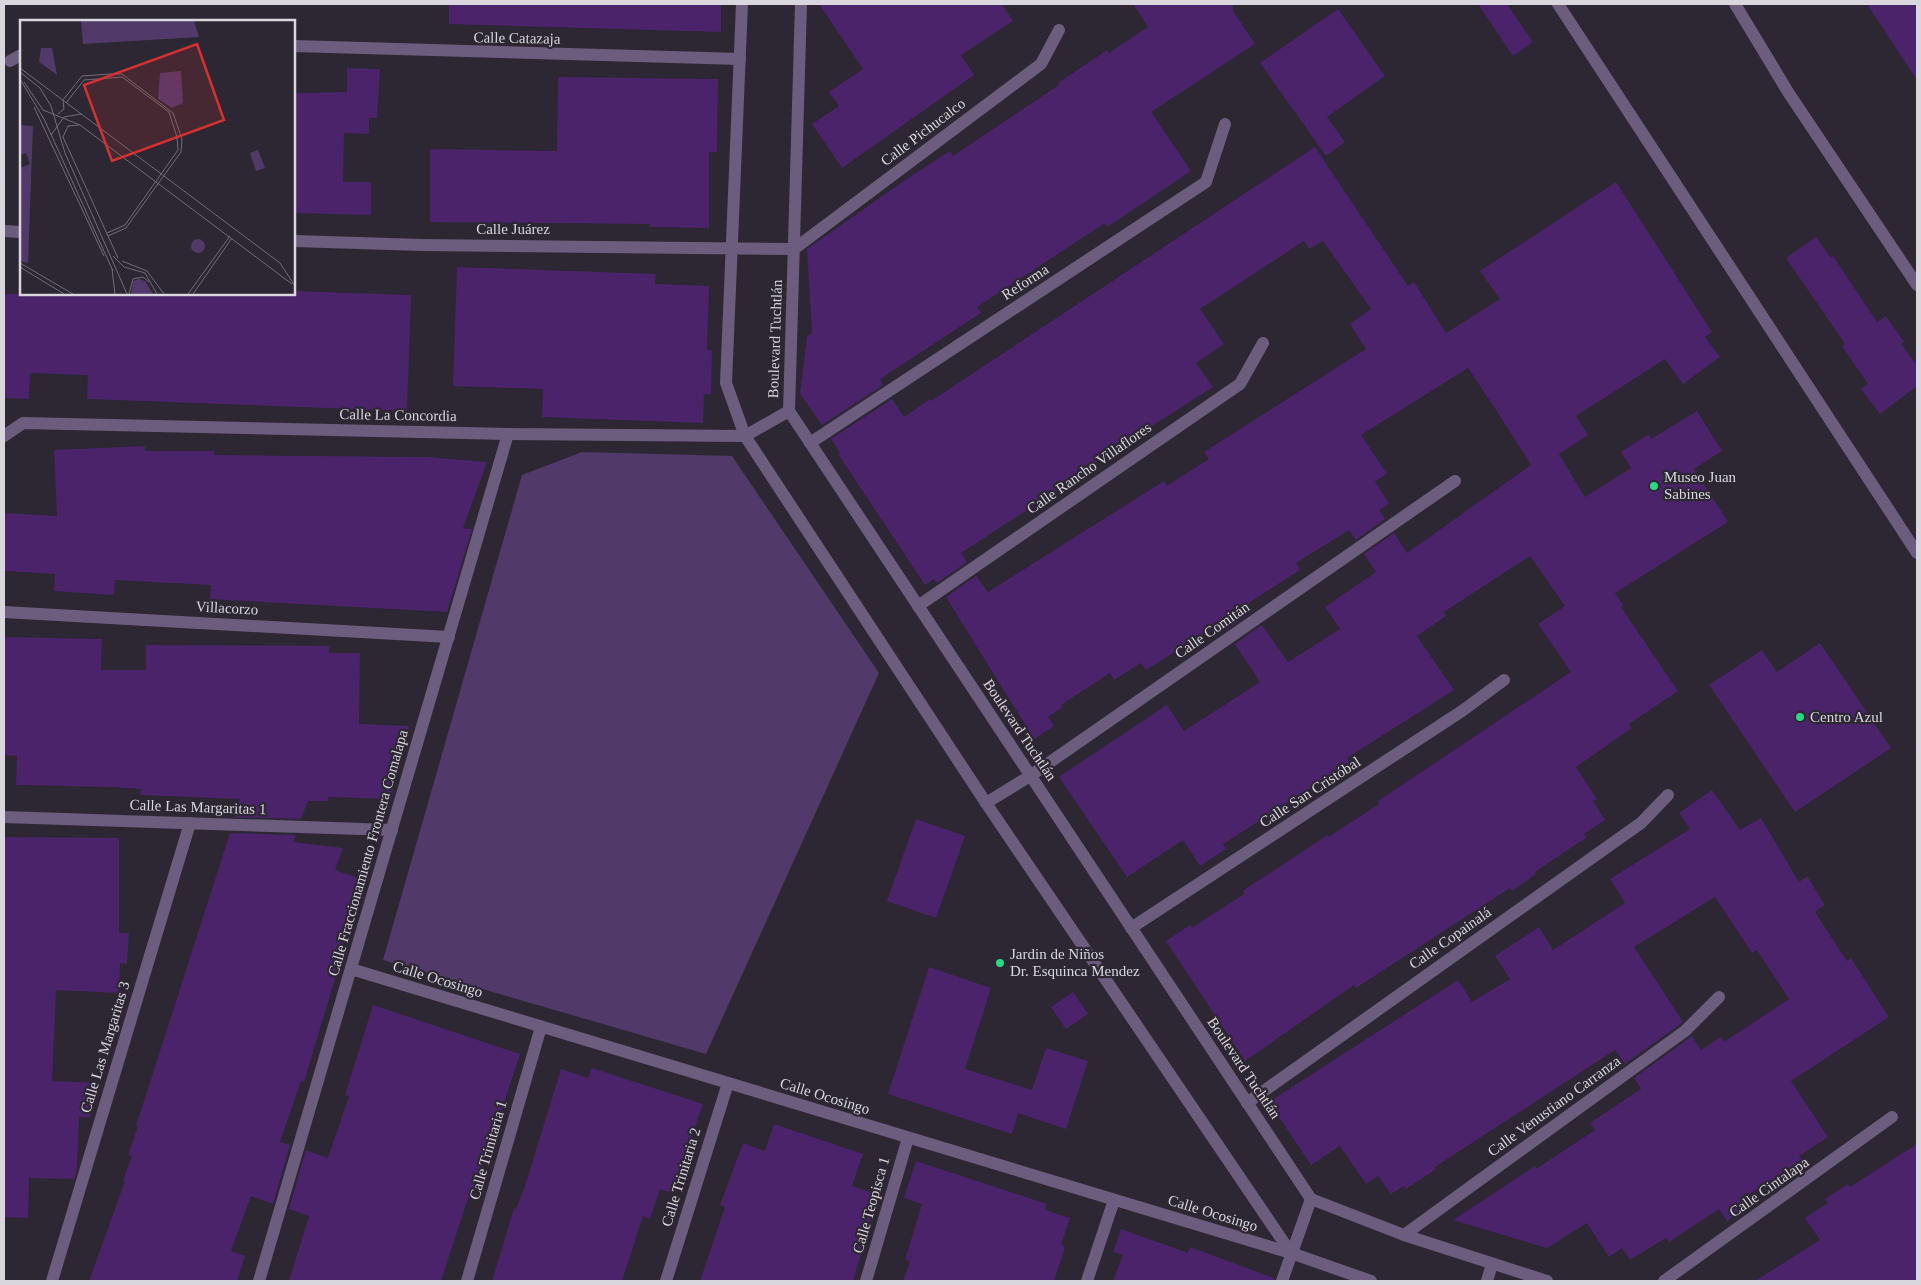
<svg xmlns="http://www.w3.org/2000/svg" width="1921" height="1285" viewBox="0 0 1921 1285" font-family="Georgia,serif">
  <rect width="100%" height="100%" fill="#2c2732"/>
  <polygon fill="#513a69" points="582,452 732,456 879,673 706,1054 383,960 522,475"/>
  <g fill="#4a236b">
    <polygon points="449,4 721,4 721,32 449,24"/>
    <polygon points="819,4 1002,4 1013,21 961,55 974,75 842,168 812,124 839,106 829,92 863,69"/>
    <polygon points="1133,4 1233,4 1233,11 1255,44 1151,112 1191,171 1107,227 1105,223 977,307 981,313 880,379 883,385 822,425 800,394 807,336 812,333 807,249 911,176 950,151 953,156 1059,85 1058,83 1107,50 1109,53 1148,27"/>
    <polygon points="1478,4 1507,4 1533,42 1513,56"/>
    <polygon points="1867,4 1917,4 1917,80"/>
    <polygon points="1338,9 1385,76 1327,117 1345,142 1326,156 1260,63"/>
    <polygon points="347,68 380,69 377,118 369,118 369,134 344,133 343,182 371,182 371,215 294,213 294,93 347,92"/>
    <polygon points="558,77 718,79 717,152 709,152 709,228 650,227 650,224 430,222 430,149 557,151"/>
    <polygon points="1315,147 1408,286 1414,282 1446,333 1500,299 1480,271 1616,182 1712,332 1705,337 1720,357 1683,384 1665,359 1576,416 1588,435 1559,454 1585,497 1631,468 1621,452 1649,434 1651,439 1697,411 1722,451 1694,469 1728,522 1615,593 1623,605 1621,607 1678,691 1629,724 1632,728 1576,767 1597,799 1593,801 1605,820 1584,834 1587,837 1535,872 1536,874 1512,891 1510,888 1356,988 1354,985 1245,1061 1166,941 1190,925 1192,928 1244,894 1243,891 1253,884 1328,835 1329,837 1350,823 1379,804 1378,801 1571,672 1538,624 1565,606 1530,556 1444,612 1446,616 1417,636 1454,690 1347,758 1350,763 1223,844 1226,849 1200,866 1183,840 1127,877 1059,777 1167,705 1184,731 1260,682 1235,644 1262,625 1288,662 1340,629 1325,607 1376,572 1364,554 1394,533 1407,553 1531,465 1498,413 1468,368 1361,435 1387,474 1375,481 1389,504 1379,510 1385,519 1356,540 1349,530 1296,563 1300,570 1250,602 1249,605 1253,611 1226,630 1221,623 1146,670 1141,663 1114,680 1110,673 1061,705 1063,707 1048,717 1054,726 1034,739 946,597 976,576 988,592 1164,481 1167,486 1209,459 1204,452 1366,349 1350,324 1371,309 1323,241 1309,249 1304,241 1200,309 1224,344 1196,363 1213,387 1086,468 1089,473 1061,492 1059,489 961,553 967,562 937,583 934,579 925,585 838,454 840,453 831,439 892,399 904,417 930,399 931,401"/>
    <polygon points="1816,237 1831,258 1833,256 1877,322 1886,316 1904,342 1901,344 1917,365 1917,386 1880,414 1861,389 1868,384 1842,346 1845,344 1786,258"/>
    <polygon points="457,267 656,274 655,284 709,286 707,350 712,350 711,394 704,394 703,423 542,417 543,389 453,386"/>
    <polygon points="294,291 411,295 407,411 87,399 88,375 30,373 29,399 4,398 4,294 294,294"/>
    <polygon points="145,446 145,451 214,451 214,455 427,457 487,462 463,528 472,529 447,612 210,599 211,585 115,580 114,595 54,591 55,574 4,571 4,513 57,516 54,450"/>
    <polygon points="4,637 102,639 101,670 146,670 146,645 329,646 329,653 360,653 359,724 409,726 394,772 392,799 328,797 328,801 308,801 301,819 235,817 240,799 140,795 141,789 112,787 16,785 17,756 4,755"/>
    <polygon points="1820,643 1891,748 1795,812 1709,685 1762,650 1777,672"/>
    <polygon points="1712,790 1740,830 1761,818 1799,882 1807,876 1825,905 1815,912 1847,961 1851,958 1889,1017 1791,1081 1828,1137 1799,1156 1802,1160 1742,1199 1748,1208 1727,1221 1719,1209 1669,1242 1666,1238 1630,1260 1622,1248 1609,1257 1587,1223 1547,1248 1453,1220 1535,1166 1536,1169 1595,1130 1590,1123 1641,1089 1634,1078 1692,1036 1701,1050 1721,1037 1724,1042 1789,999 1757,950 1752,953 1715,897 1634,947 1683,1022 1625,1064 1615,1050 1435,1167 1436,1169 1406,1189 1404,1186 1391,1194 1378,1176 1366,1184 1340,1146 1311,1165 1269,1102 1458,980 1472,1002 1510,979 1495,956 1539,927 1553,950 1625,903 1610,879 1690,829 1679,813"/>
    <polygon points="916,819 965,836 936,918 887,901"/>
    <polygon points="230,833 296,835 293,842 343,848 335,870 364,880 337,961 340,962 304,1082 301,1081 280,1142 290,1145 273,1204 251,1196 231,1251 245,1256 237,1281 89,1281 125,1181 123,1181 132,1156 128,1155 138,1126 136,1126"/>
    <polygon points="4,837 119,838 119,933 129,933 127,964 120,963 119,993 56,990 52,1081 100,1083 90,1117 79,1117 77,1169 74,1179 29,1178 28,1218 4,1217"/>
    <polygon points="929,967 991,988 965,1069 1032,1090 1046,1048 1088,1061 1066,1129 1018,1113 1012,1134 888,1094"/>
    <polygon points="1073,992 1088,1014 1066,1029 1051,1007"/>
    <polygon points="373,1005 520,1054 472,1200 468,1198 441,1281 289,1281 309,1216 289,1209 306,1150 328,1158 349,1096 345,1095"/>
    <polygon points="592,1068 703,1104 672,1193 660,1189 650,1219 643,1216 622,1281 492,1281 514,1208 516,1209 526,1183 561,1069 588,1078"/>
    <polygon points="774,1124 863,1154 852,1186 879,1195 853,1281 700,1281 725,1207 720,1205 743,1143 765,1151"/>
    <polygon points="1917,1144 1917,1281 1755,1281 1820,1240 1805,1218 1828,1203 1825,1199 1848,1184 1850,1187"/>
    <polygon points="916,1161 1047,1204 1045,1210 1070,1218 1061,1245 1065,1247 1054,1281 903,1281 910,1261 905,1260 922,1204 904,1198"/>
    <polygon points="1121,1229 1188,1253 1190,1247 1274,1278 1274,1281 1113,1281 1123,1255 1113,1252"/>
  </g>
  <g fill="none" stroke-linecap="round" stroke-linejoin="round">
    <g stroke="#6c5d7e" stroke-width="12">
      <polyline points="742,4 726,383 745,436 986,803 1291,1253 1371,1281"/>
      <polyline points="801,4 789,411 1311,1199 1404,1235 1547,1281"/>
      <polyline points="1558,4 1917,553"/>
      <polyline points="1735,4 1788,92 1917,285"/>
      <polyline points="294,46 740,59"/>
      <polyline points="10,61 21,55"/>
      <polyline points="4,231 21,232"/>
      <polyline points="294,241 422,245 794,249 1041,64 1059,30"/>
      <polyline points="4,436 23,423 508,434 745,436 789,411"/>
      <polyline points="810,443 1206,182 1225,124"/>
      <polyline points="918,606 1240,384 1263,343"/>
      <polyline points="4,612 449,637"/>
      <polyline points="986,803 1030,776 1455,481"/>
      <polyline points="4,817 392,830"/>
      <polyline points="1131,928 1462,711 1504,680"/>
      <polyline points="351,969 1291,1253"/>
      <polyline points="1247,1103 1641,823 1668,795"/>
      <polyline points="1404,1235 1685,1031 1719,997"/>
      <polyline points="52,1281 190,823"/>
      <polyline points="259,1281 508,434"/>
      <polyline points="467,1281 541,1027"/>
      <polyline points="666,1281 728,1083"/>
      <polyline points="866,1281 908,1138"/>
      <polyline points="1087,1281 1114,1200"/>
      <polyline points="1282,1281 1311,1199"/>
      <polyline points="1487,1281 1492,1264"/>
      <polyline points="1664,1281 1892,1117"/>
    </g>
  </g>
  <g fill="#2ad885" stroke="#2c2732" stroke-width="2">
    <circle cx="1654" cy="486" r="5"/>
    <circle cx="1800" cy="717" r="5"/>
    <circle cx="1000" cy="963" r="5"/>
  </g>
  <g text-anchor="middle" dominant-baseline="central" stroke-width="4.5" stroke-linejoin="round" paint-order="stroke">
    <g font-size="15" fill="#d9d6dd" stroke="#2c2732">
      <text transform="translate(517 38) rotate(1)">Calle Catazaja</text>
      <text transform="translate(923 132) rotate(-37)">Calle Pichucalco</text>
      <text x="513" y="229">Calle Juárez</text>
      <text transform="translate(1025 282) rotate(-33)">Reforma</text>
      <text transform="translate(775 339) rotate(-88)">Boulevard Tuchtlán</text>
      <text transform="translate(398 415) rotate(1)">Calle La Concordia</text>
      <text transform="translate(1089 468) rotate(-35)">Calle Rancho Villaflores</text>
      <text transform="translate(227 608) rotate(3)">Villacorzo</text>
      <text transform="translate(1212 630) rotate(-35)">Calle Comitán</text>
      <text transform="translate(1020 730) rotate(56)">Boulevard Tuchtlán</text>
      <text transform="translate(1310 792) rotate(-33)">Calle San Cristóbal</text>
      <text transform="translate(198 807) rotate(2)">Calle Las Margaritas 1</text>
      <text transform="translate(368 853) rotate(-74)">Calle Fraccionamiento Frontera Comalapa</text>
      <text transform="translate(1450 938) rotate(-35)">Calle Copainalá</text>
      <text transform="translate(438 979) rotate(17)">Calle Ocosingo</text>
      <text transform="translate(105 1047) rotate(-73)">Calle Las Margaritas 3</text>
      <text transform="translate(1244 1068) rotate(56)">Boulevard Tuchtlán</text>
      <text transform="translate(825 1096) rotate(17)">Calle Ocosingo</text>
      <text transform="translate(1554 1106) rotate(-36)">Calle Venustiano Carranza</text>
      <text transform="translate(488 1150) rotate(-74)">Calle Trinitaria 1</text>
      <text transform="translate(681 1177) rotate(-73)">Calle Trinitaria 2</text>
      <text transform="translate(1769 1187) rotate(-35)">Calle Cintalapa</text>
      <text transform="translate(871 1205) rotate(-74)">Calle Teopisca 1</text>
      <text transform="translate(1213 1213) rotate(17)">Calle Ocosingo</text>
    </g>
    <g font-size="15" fill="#d9d6dd" stroke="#2c2732" text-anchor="start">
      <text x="1664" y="477">Museo Juan<tspan x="1664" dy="17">Sabines</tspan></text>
      <text x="1810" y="717">Centro Azul</text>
      <text x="1010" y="954">Jardin de Niños<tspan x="1010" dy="17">Dr. Esquinca Mendez</tspan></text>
    </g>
  </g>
  <g transform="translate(20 20)">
    <rect width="275" height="275" fill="#2c2732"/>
    <path d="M61,1H174L179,17L63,24ZM21,28H32L37,55L19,42ZM161,51L163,83L152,88L138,79L140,53ZM0,105L13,106L8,243L0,241V148L10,144L6,133L0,135ZM238,130L245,148L236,151L230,133ZM171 226a7 7 0 1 1 14 0a7 7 0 1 1-14 0ZM119,259L125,261L133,274H111L113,261Z" fill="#513a69"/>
    <path fill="none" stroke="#716d76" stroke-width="1" d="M0,48L260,243L275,266M0,52L20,68L31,86L45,133L107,274M0,59L24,99L93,251M4,62L23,90L60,105L272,264M46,83L64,60L102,57L149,92L157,117L158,130L105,205L87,213M14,87L84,236M38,94L44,89L43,80L62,56L90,54H102L153,93L162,119L161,132L106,208L88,216M59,105L48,106L43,117L98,238M31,115L44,97L61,94M93,236L104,247L125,253L137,274M102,241L127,251L144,274M0,243L53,274M0,247L44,274M92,249L95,274M109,274L113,259L123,257L129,262M168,274L210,216M173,274L212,218"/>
    <path fill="#d63131" fill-opacity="0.15" stroke="#d63131" stroke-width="2.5" d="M177,24L204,100L92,141L64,65Z"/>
    <rect width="275" height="275" fill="none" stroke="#d9d6dd" stroke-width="2.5"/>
  </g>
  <rect width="1921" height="1285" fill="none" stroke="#d9d6dd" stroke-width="10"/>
</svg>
